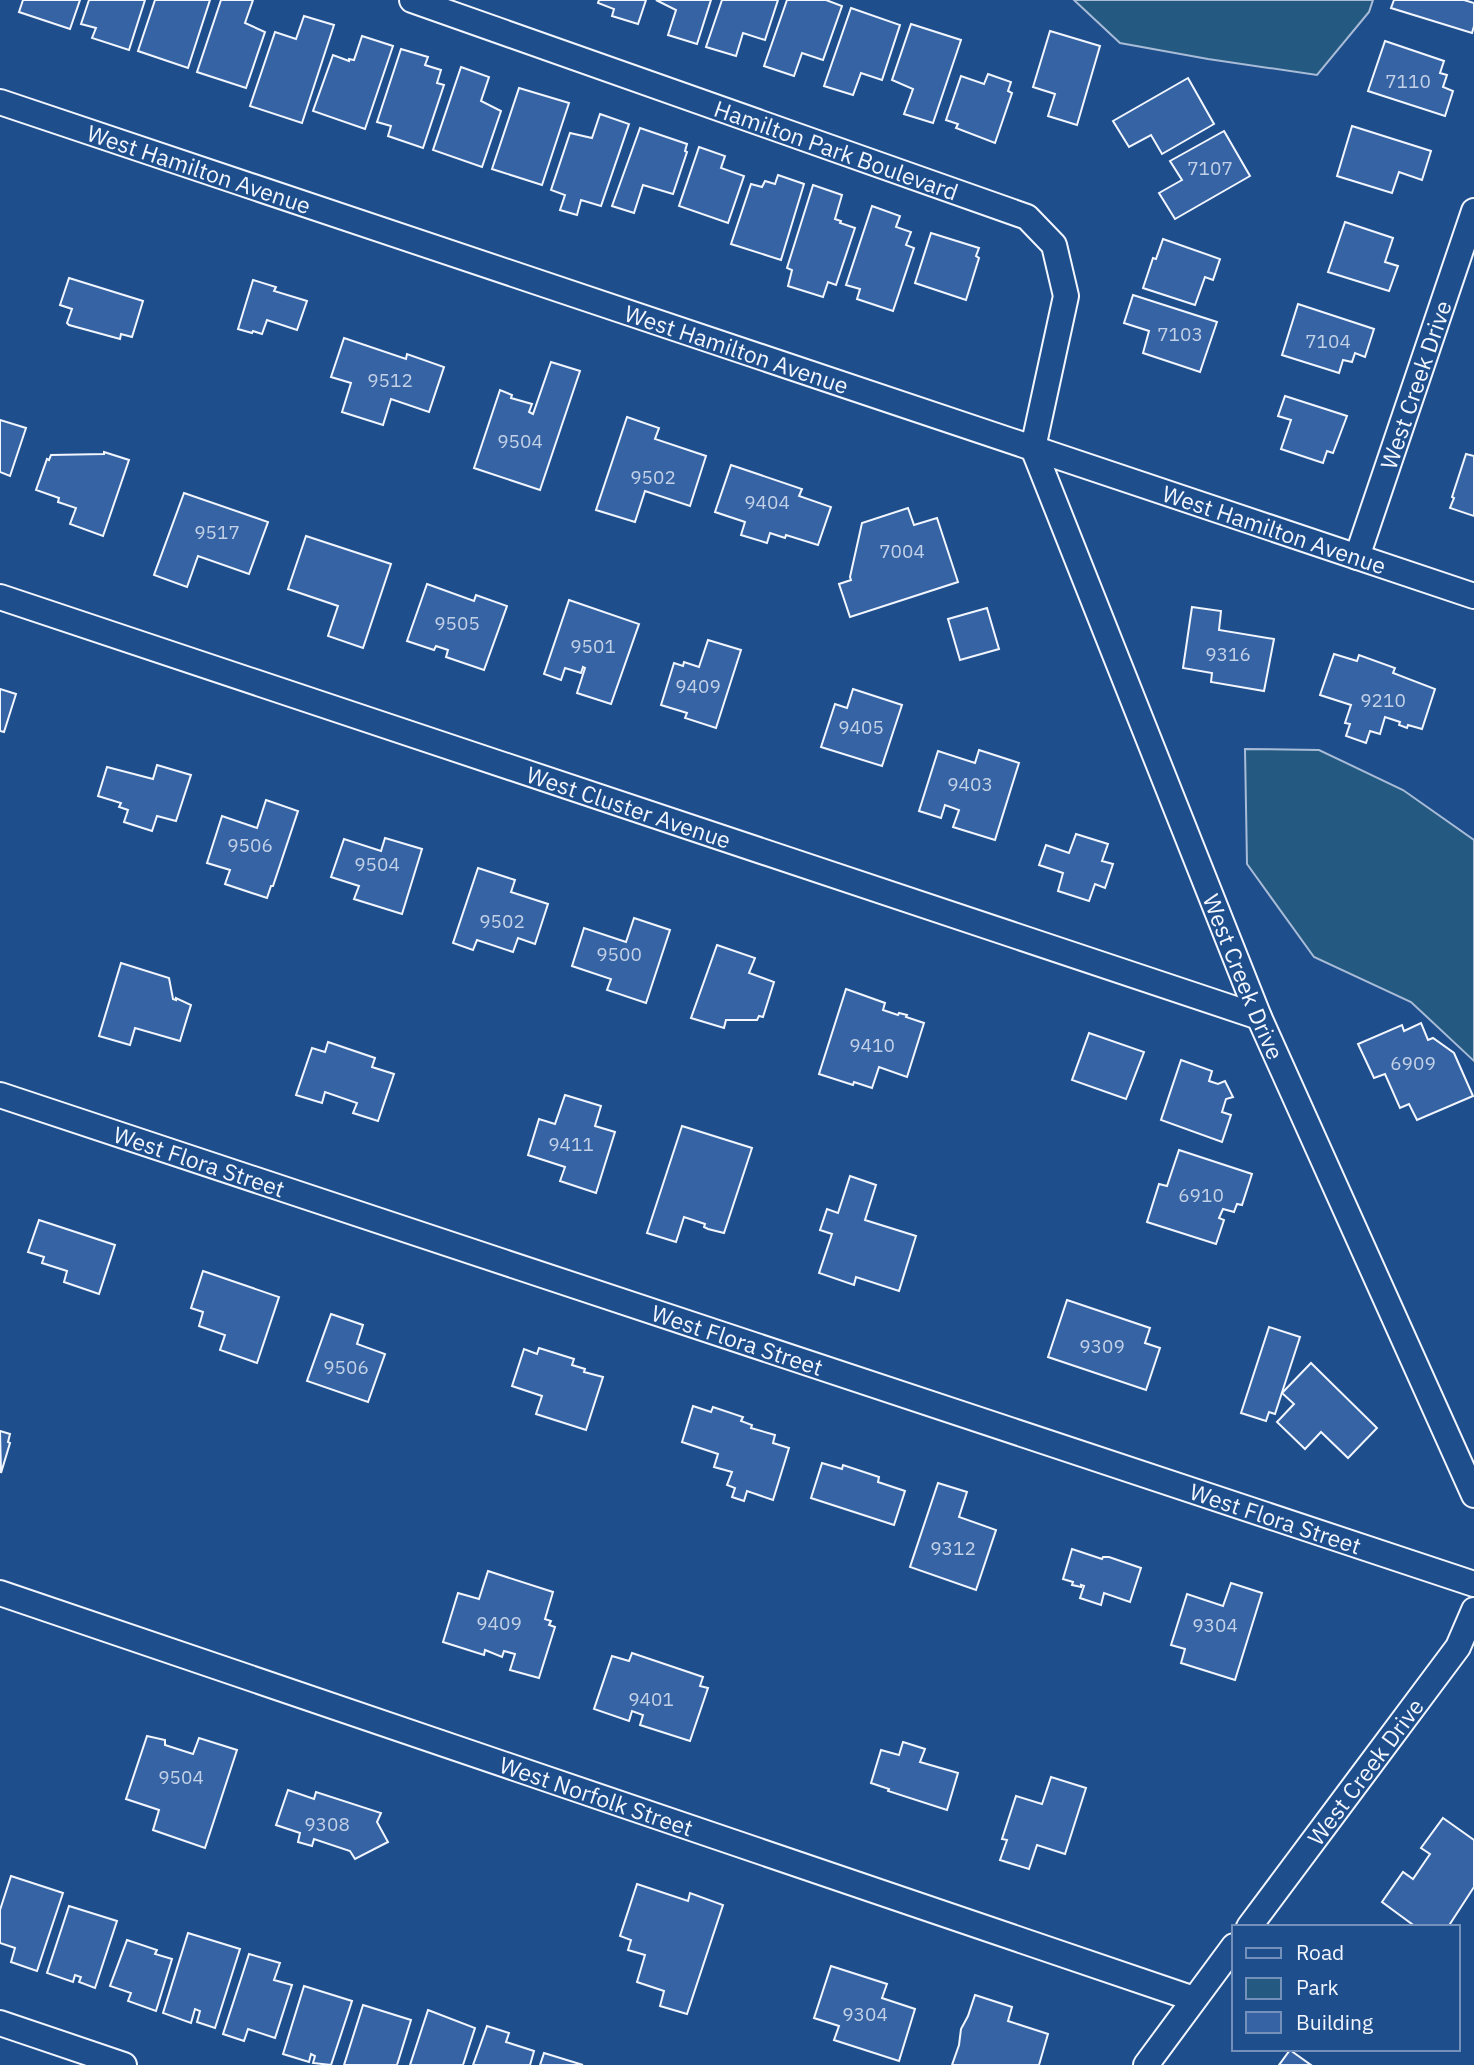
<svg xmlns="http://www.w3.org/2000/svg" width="1474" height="2065" viewBox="0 0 1474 2065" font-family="'IBM Plex Sans',sans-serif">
  <rect width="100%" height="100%" fill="#1f4e8c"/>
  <g fill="#245a82" stroke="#a8bbd7" stroke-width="2">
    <polygon points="1074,0 1373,0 1369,12 1317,75 1208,59 1120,43"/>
    <polygon points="1245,749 1319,750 1403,790 1474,840 1474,1061 1411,1002 1314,957 1247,864"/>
  </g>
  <g fill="#3563a3" stroke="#f2f6ff" stroke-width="2">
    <polygon points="23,0 80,0 70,29 19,12"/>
    <polygon points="89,0 145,0 129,50 92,38 96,28 81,24"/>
    <polygon points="155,0 210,0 188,68 138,51"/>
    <polygon points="221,0 253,0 245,23 265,32 246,88 197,72"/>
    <polygon points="599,0 646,0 638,24 612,16 614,9 598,3"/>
    <polygon points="656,0 711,0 697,44 668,35 676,10"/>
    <polygon points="722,0 778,0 765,40 743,33 736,56 706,47"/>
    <polygon points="787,0 826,0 842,6 823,60 802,53 794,76 764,66"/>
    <polygon points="1394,0 1464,0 1474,3 1474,26 1472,33 1391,8"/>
    <polygon points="851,8 900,25 882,80 861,73 853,95 824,86"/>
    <polygon points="304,16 334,25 302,123 250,106 275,32 296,39"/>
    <polygon points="911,24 961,40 933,123 904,114 913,89 892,80"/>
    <polygon points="1050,31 1100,46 1077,125 1048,116 1055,94 1033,87"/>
    <polygon points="362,36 393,46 365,129 313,111 333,55 349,61 349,59 354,60"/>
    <polygon points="1385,41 1444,61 1440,73 1447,75 1443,87 1453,91 1445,116 1368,91"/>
    <polygon points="401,49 428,57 425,65 441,70 437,83 444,85 423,148 388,136 391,126 377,122"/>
    <polygon points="461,67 489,77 481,101 501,111 482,167 433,150"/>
    <polygon points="988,74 1011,82 1008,91 1012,93 995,143 956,128 958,124 946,120 961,76 984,84"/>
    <polygon points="1188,78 1214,124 1162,154 1151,135 1129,147 1113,121"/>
    <polygon points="519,88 569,103 542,185 492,169"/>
    <polygon points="600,114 629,124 601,206 581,200 577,215 560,210 565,195 551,190 570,133 592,138"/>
    <polygon points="1352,126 1431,151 1422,180 1399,172 1392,193 1337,176"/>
    <polygon points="640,128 687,144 685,151 687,152 673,194 643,185 634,213 612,206"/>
    <polygon points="1224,131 1250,176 1175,219 1159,193 1182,180 1170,161"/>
    <polygon points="699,147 725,156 721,168 744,176 728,223 679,206"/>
    <polygon points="778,175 804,184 781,260 731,244 751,184 762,187 765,181 775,184"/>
    <polygon points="813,185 842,195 835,219 841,221 840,223 855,228 836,285 828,282 823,297 788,286 792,270 787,268"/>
    <polygon points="872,206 900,216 896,227 911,232 906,245 914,248 893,311 857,299 860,289 846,285"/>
    <polygon points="1345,222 1393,238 1385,262 1398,266 1389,291 1328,272"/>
    <polygon points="931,233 979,248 976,256 979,258 966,300 915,283"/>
    <polygon points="1163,239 1220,259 1213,280 1205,277 1195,305 1143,288 1153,258 1156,259"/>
    <polygon points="69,278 143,301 132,337 121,334 120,339 69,325 67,323 72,309 60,305"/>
    <polygon points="253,280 276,287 274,291 307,301 297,330 267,320 262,334 253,331 252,333 238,329"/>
    <polygon points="1133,295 1217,322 1200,372 1143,353 1149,331 1124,323"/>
    <polygon points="1298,304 1374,329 1365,357 1355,353 1352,362 1343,360 1339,373 1282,355"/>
    <polygon points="344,338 406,359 407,354 444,367 429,412 391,399 383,425 342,412 351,383 331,377"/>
    <polygon points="551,362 580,371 540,490 474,468 500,390 512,395 511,398 532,404 529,412 533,414"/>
    <polygon points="1285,396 1347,416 1333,453 1327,451 1323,463 1281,449 1291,420 1278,416"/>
    <polygon points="627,417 659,428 655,439 706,456 690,506 645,491 635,522 596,510"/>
    <polygon points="0,420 26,428 10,476 0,472"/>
    <polygon points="104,452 129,460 103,536 70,524 76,508 58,502 59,498 36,490 47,459 49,460 51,455 104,454"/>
    <polygon points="1466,454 1474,456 1474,516 1450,508 1454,498 1452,497"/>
    <polygon points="731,465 802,489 799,496 831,507 818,545 786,535 785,538 770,533 767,543 741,535 745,522 715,512"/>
    <polygon points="184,493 268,522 249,574 198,556 187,587 154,575"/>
    <polygon points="908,508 914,525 937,518 958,582 850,617 839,584 851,580 850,577 862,523"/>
    <polygon points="306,536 391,564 363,648 328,636 338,606 288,589"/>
    <polygon points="427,584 474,601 476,595 507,606 484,670 446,657 448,650 436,646 434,650 407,641"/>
    <polygon points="569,600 639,624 611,704 577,693 585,668 583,667 581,673 565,668 561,680 544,674"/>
    <polygon points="1192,607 1221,611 1219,630 1274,639 1264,691 1211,682 1212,673 1183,668"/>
    <polygon points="987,608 999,649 960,660 948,619"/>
    <polygon points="708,640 741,650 716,728 685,718 687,713 661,705 674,663 683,666 684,662 699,667"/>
    <polygon points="1334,654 1357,661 1359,655 1395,668 1393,673 1435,689 1422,729 1408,725 1407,728 1399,725 1400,722 1385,717 1380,734 1370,731 1366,743 1346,736 1350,724 1345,723 1351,705 1320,695"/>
    <polygon points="0,689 16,694 4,732 0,731"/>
    <polygon points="853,689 902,705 882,766 821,747 835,704 847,708"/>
    <polygon points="979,750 1019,763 995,840 953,827 959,810 945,805 941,818 919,811 938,751 975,763"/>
    <polygon points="157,765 191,775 176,821 157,816 152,831 124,822 128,810 119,807 121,803 98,796 107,767 153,779"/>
    <polygon points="266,800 298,811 273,886 271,886 267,898 225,884 230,870 207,863 222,816 257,828"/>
    <polygon points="1076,834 1108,844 1102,861 1113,864 1105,888 1095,884 1089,901 1058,891 1063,873 1039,865 1046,845 1069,853"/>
    <polygon points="385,838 422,849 402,914 354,899 359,886 331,877 344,839 381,851"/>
    <polygon points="478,868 515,880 511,892 548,904 535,944 518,938 513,952 477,940 473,950 453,943"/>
    <polygon points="634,918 670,930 646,1003 607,990 611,979 572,966 584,928 626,942"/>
    <polygon points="717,945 755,958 749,973 774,982 763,1017 759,1016 757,1020 726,1020 724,1028 691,1018"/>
    <polygon points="121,963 169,978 173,999 176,1000 176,998 191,1005 180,1041 135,1028 130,1045 99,1036"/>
    <polygon points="846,989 885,1003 883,1010 898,1015 899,1013 907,1015 906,1017 924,1023 907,1077 879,1067 872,1088 854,1082 853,1085 819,1074"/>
    <polygon points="1421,1023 1428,1040 1433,1038 1454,1053 1473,1096 1417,1120 1409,1104 1400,1108 1385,1074 1374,1078 1358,1044 1402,1025 1404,1031"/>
    <polygon points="1089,1033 1144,1052 1126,1099 1072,1080"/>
    <polygon points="328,1042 375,1058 372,1067 394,1074 378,1121 353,1113 357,1103 325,1092 322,1103 296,1095 312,1048 325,1052"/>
    <polygon points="1181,1060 1212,1071 1209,1081 1218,1084 1225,1081 1233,1097 1226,1099 1222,1112 1231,1115 1222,1142 1161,1120"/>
    <polygon points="565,1095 601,1106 595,1126 615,1132 596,1193 560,1181 565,1167 528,1155 539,1119 555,1124"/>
    <polygon points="682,1126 752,1148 724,1233 708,1229 704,1227 705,1224 684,1217 676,1242 647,1233"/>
    <polygon points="1179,1150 1252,1174 1242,1205 1237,1204 1234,1212 1223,1209 1219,1218 1224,1220 1216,1244 1147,1222 1159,1184 1167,1186"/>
    <polygon points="850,1176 876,1185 865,1220 916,1236 899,1291 856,1277 854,1285 819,1273 832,1234 820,1230 827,1209 838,1213"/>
    <polygon points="39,1220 115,1245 99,1294 64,1282 67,1271 42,1263 44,1257 28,1252"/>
    <polygon points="203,1271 279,1297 257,1363 220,1350 225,1335 199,1326 203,1312 191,1308"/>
    <polygon points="1067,1300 1150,1328 1145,1343 1160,1348 1146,1390 1048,1357"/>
    <polygon points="331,1314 363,1325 357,1344 385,1354 368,1402 307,1381"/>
    <polygon points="1269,1327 1300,1337 1275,1414 1269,1412 1266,1421 1241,1413"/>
    <polygon points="539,1348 574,1359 572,1365 585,1369 584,1372 603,1377 586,1430 536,1414 542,1396 512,1386 524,1349 537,1354"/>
    <polygon points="1311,1363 1377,1428 1348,1458 1321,1432 1305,1449 1277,1422 1294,1404 1282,1393"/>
    <polygon points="693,1406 711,1412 713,1407 743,1417 741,1421 752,1425 751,1428 775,1435 773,1443 789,1448 773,1500 747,1491 744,1501 732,1497 735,1488 727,1485 732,1472 714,1467 718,1454 682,1442"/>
    <polygon points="0,1431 10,1434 8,1442 10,1443 1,1473"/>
    <polygon points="822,1463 842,1469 843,1465 879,1477 878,1482 905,1491 894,1525 811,1498"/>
    <polygon points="938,1483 967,1492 959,1517 996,1530 976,1590 910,1567"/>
    <polygon points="1072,1549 1102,1559 1103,1557 1109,1557 1141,1568 1130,1602 1104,1593 1101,1605 1080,1598 1084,1586 1081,1585 1081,1587 1072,1585 1073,1582 1063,1579"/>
    <polygon points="488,1571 553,1592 545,1619 551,1621 549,1625 555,1627 539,1678 510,1670 515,1654 504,1651 502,1657 485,1650 484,1655 443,1642 458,1593 479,1599"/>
    <polygon points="1231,1583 1262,1593 1235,1680 1181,1663 1185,1649 1171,1645 1187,1594 1223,1606"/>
    <polygon points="632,1653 703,1677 700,1686 708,1688 690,1741 640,1725 643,1715 632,1711 629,1721 594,1709 612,1656 629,1661"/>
    <polygon points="147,1736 165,1740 165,1745 193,1754 199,1738 237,1750 205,1848 153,1830 159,1810 126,1799"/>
    <polygon points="903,1742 925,1749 920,1762 958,1773 947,1810 888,1791 889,1789 871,1783 881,1750 899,1755"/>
    <polygon points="1051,1777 1086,1788 1065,1854 1037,1845 1029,1869 1000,1860 1007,1840 1002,1839 1016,1796 1042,1804"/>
    <polygon points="288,1790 314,1799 316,1792 381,1813 377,1822 388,1842 355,1859 350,1851 314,1839 312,1846 298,1842 300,1833 276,1825"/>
    <polygon points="1443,1818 1474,1840 1474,1887 1448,1927 1416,1927 1382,1902 1403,1872 1413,1879 1430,1854 1421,1848"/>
    <polygon points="11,1876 63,1893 37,1971 11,1962 15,1948 0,1943 0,1910"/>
    <polygon points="637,1884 688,1901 690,1893 723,1905 687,2014 660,2006 664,1991 637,1982 645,1955 628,1950 631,1940 620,1936"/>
    <polygon points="69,1906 117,1921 95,1988 79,1982 81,1977 75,1975 73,1982 47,1973"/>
    <polygon points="188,1933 240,1949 215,2028 197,2022 200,2011 195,2009 191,2023 163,2013"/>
    <polygon points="127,1940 157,1950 155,1954 172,1959 156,2011 128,2001 131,1993 110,1986"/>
    <polygon points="249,1954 280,1963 274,1980 292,1985 275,2038 248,2029 244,2041 223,2034"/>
    <polygon points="831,1966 887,1984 882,1998 915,2009 899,2061 834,2040 839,2026 814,2018"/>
    <polygon points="304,1986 352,2001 331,2065 313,2063 315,2056 311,2054 309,2062 283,2054"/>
    <polygon points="975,1995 1012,2007 1008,2021 1048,2034 1039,2065 952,2065 959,2045 961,2029 968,2016"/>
    <polygon points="363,2005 411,2020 397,2065 344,2065"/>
    <polygon points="428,2010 475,2028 463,2065 410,2065"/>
    <polygon points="487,2026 509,2033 506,2042 534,2051 530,2065 473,2065"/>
    <polygon points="1290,2050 1311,2065 1279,2065"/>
    <polygon points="544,2053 583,2065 540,2065"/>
  </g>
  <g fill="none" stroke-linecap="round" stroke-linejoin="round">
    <defs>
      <g id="street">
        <path id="s1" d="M412,0L1027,217L1054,245L1066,296L1033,448L1259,1017L1474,1495"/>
        <path id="s2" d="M0,102L1474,596"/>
        <path id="s3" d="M1357,557L1474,211"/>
        <path id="s4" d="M0,597L1259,1017"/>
        <path id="s5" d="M0,1095L1474,1584"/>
        <path id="s6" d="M0,1593L1194,1999"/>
        <path id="s7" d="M1249,1927L1458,1647L1474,1610"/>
        <polyline points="0,2023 124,2065"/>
        <polyline points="1146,2065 1234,1946"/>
      </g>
    </defs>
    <use href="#street" stroke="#f2f6ff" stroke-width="28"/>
    <use href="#street" stroke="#1f4e8c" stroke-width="24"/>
  </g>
  <g text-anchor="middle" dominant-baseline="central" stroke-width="5" stroke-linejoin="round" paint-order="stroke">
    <g font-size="19" fill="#c3d1e8">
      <text x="1408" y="81">7110</text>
      <text x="1210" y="168">7107</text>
      <text x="1180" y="334">7103</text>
      <text x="1328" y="341">7104</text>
      <text x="390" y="380">9512</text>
      <text x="520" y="441">9504</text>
      <text x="653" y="477">9502</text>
      <text x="767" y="502">9404</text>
      <text x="217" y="532">9517</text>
      <text x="902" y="551">7004</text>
      <text x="457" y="623">9505</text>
      <text x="593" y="646">9501</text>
      <text x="1228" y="654">9316</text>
      <text x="698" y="686">9409</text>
      <text x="1383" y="700">9210</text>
      <text x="861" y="727">9405</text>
      <text x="970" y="784">9403</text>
      <text x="250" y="845">9506</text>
      <text x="377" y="864">9504</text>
      <text x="502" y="921">9502</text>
      <text x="619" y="954">9500</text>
      <text x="872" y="1045">9410</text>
      <text x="1413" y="1063">6909</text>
      <text x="571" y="1144">9411</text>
      <text x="1201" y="1195">6910</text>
      <text x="1102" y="1346">9309</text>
      <text x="346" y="1367">9506</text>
      <text x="953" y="1548">9312</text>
      <text x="499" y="1623">9409</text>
      <text x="1215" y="1625">9304</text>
      <text x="651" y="1699">9401</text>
      <text x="181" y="1777">9504</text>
      <text x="327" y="1824">9308</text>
      <text x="865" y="2014">9304</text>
    </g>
    <g font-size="23" fill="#f2f6ff" stroke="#1f4e8c">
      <text stroke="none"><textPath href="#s1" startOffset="450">Hamilton Park Boulevard</textPath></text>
      <text stroke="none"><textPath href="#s2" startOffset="210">West Hamilton Avenue</textPath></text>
      <text stroke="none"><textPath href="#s2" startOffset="777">West Hamilton Avenue</textPath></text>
      <text stroke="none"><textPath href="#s3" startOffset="182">West Creek Drive</textPath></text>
      <text stroke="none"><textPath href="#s2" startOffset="1344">West Hamilton Avenue</textPath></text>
      <text stroke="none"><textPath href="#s4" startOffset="663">West Cluster Avenue</textPath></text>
      <text stroke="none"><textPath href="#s1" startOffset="1468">West Creek Drive</textPath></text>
      <text stroke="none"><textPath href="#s5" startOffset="210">West Flora Street</textPath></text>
      <text stroke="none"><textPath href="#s5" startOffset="777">West Flora Street</textPath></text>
      <text stroke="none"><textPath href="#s5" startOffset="1344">West Flora Street</textPath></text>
      <text stroke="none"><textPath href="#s7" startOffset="194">West Creek Drive</textPath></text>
      <text stroke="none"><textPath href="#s6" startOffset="630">West Norfolk Street</textPath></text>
    </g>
  </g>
  <rect x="1232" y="1925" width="228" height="126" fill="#1f4e8c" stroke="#7391ba" stroke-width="2"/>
  <rect x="1246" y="1948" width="35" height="10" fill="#1f4e8c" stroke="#7391ba" stroke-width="2"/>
  <text x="1296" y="1960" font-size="21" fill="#f2f6ff">Road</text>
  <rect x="1246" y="1978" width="35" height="21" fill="#245a82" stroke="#7391ba" stroke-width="2"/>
  <text x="1296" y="1995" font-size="21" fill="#f2f6ff">Park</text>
  <rect x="1246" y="2012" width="35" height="21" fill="#3563a3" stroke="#7391ba" stroke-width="2"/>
  <text x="1296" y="2030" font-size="21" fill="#f2f6ff">Building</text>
</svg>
